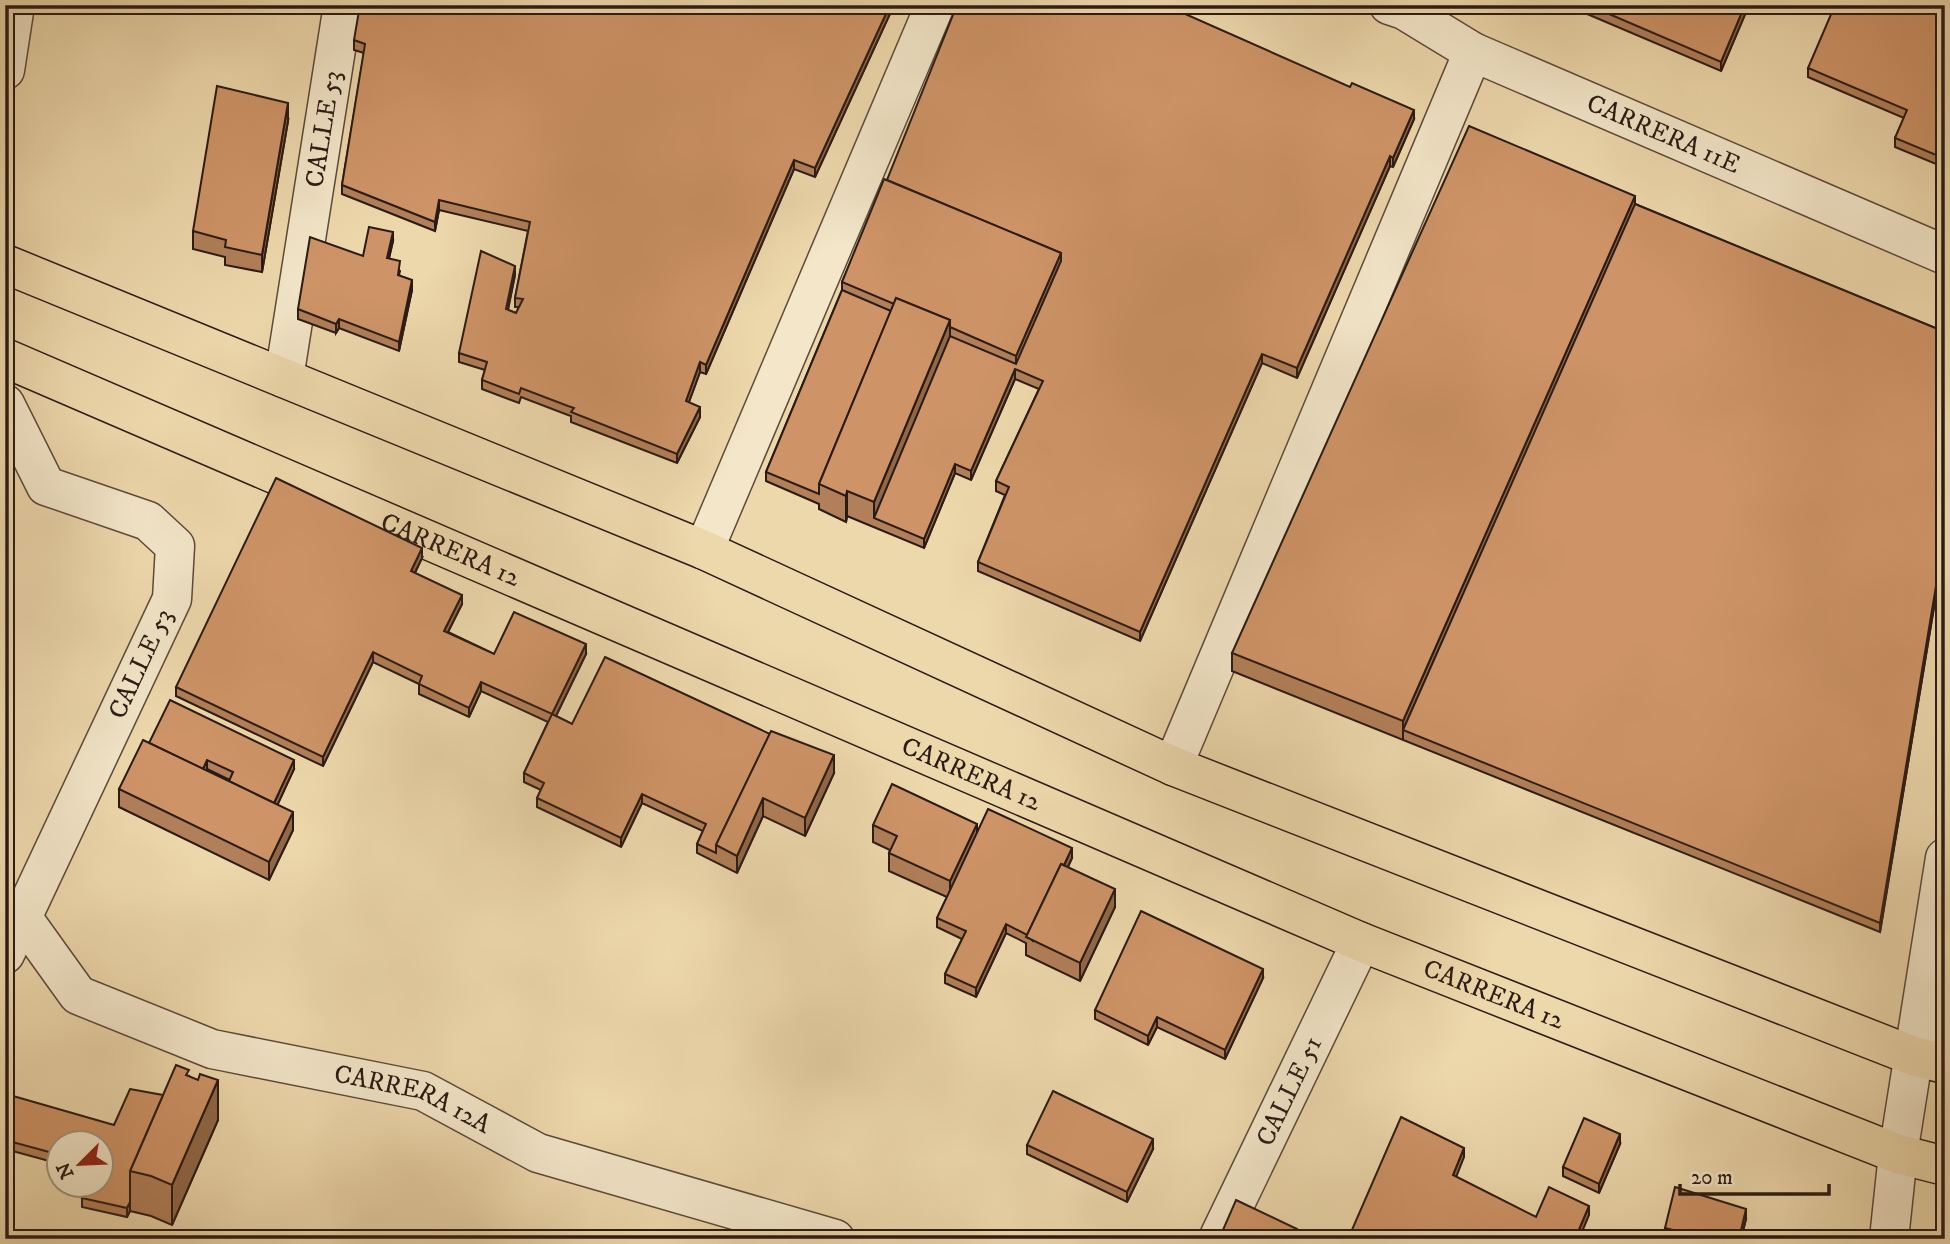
<svg xmlns="http://www.w3.org/2000/svg" width="1950" height="1244" viewBox="0 0 1950 1244" font-family="'IM FELL DW Pica',serif">
  <rect width="100%" height="100%" fill="#edd8ac"/>
  <filter id="stains"><feTurbulence type="fractalNoise" baseFrequency=".00286" numOctaves="4"/><feColorMatrix values="0 0 0 0 .2 0 0 0 0 .09 0 0 0 0 .02 0 0 0 .5 -.17"/></filter>
  <radialGradient id="worn" r=".72"><stop offset=".6" stop-color="#630" stop-opacity="0"/><stop offset="1" stop-color="#630" stop-opacity=".3"/></radialGradient>
  <g fill="none" stroke-linecap="round" stroke-linejoin="round">
    <defs>
      <g id="minor">
        <path id="s1" d="M1389,5L1404,10L1473,52L1945,255"/>
        <polyline points="5,70 15,5"/>
        <path id="s2" d="M284,378L343,5"/>
        <polyline points="5,404 46,486 148,521 175,546 172,599 5,954"/>
        <polyline points="704,550 935,5"/>
        <polyline points="1173,766 1473,52"/>
        <path id="s3" d="M22,917L78,995L212,1049L423,1091L538,1153L835,1239"/>
        <path id="s4" d="M1218,1239L1361,942"/>
        <polyline points="1889,1239 1898,1154 1945,858"/>
      </g>
      <g id="major">
        <polyline points="5,264 704,550 1173,766 1913,1056 1945,1064"/>
        <path id="s5" d="M5,358L1361,942L1898,1154L1945,1166"/>
      </g>
    </defs>
    <use href="#minor" stroke="#5c4a3b" stroke-width="41"/>
    <use href="#major" stroke="#2b1b15" stroke-width="41"/>
    <use href="#minor" stroke="#f3e6c9" stroke-width="38"/>
    <use href="#major" stroke="#edd8ac" stroke-width="38"/>
  </g>
  <g fill="#b17f59" stroke="#2b1b15" stroke-width="2" fill-rule="evenodd">
    <polygon points="894,5 815,177 794,169 706,374 700,372 689,402 700,417 677,463 571,422 571,416 568,415 521,397 519,403 482,389 482,380 485,370 459,362 459,353 515,275 508,310 516,313 519,307 515,307 515,298 528,231 439,210 435,231 342,194 342,185 364,53 354,50 354,40"/>
    <polygon points="1566,5 1749,5 1721,71"/>
    <polygon points="1945,5 1945,144 1936,164 1895,147 1895,138 1904,118 1808,77 1808,68"/>
    <polygon points="1414,119 1393,167 1390,166 1297,378 1262,363 1140,641 978,571 978,562 1005,495 996,491 996,481 1039,389 1015,379 971,480 955,473 924,548 847,516 846,522 819,509 819,504 766,481 766,472 842,290 842,282 887,180"/>
    <polygon points="288,121 262,272 225,265 225,257 193,249 193,231"/>
    <polygon points="1635,204 1945,332 1945,541 1880,932 1232,671 1232,653"/>
    <polygon points="393,241 389,258 400,271 399,275 412,290 399,351 339,328 336,333 298,319 298,309 363,256"/>
    <polygon points="422,558 415,573 462,604 448,632 494,654 586,654 556,716 572,724 834,773 805,836 763,816 737,873 697,853 697,844 703,831 642,803 621,847 537,807 537,798 541,790 524,782 524,773 548,722 481,691 469,717 419,694 419,684 373,662 323,766 176,696 176,687"/>
    <path d="M149,743L294,769L277,805L293,830L269,880L119,807V789ZM207,769L230,780L229,781L206,771Z"/>
    <polygon points="873,825 977,833 1072,858 1068,867 1115,907 1080,981 1026,955 1026,943 1006,933 976,997 945,983 945,974 962,939 937,927 937,918 947,897 889,871 889,853 890,850 873,842"/>
    <polygon points="1263,978 1225,1059 1157,1027 1148,1045 1095,1019 1095,1010"/>
    <polygon points="189,1076 218,1120 172,1225 151,1216 130,1211 127,1217 82,1207 82,1198 102,1185 102,1143 60,1143 60,1164 5,1149 5,1112 114,1125 163,1095"/>
    <polygon points="1620,1144 1599,1193 1563,1176 1563,1167"/>
    <polygon points="1027,1145 1153,1149 1127,1202 1027,1154"/>
    <polygon points="1746,1219 1741,1239 1670,1239 1665,1238 1665,1228"/>
  </g>
  <g fill="#906848" stroke="#2b1b15" stroke-width="2">
    <polygon points="890,5 894,5 815,177 815,168"/>
    <polygon points="1745,5 1749,5 1721,71 1721,62"/>
    <polygon points="288,103 288,121 262,272 262,255"/>
    <polygon points="1414,110 1414,119 1393,167 1393,158"/>
    <polygon points="1945,135 1945,144 1936,164 1936,155"/>
    <polygon points="1390,156 1390,166 1297,378 1297,368"/>
    <polygon points="794,160 794,169 706,374 706,365"/>
    <polygon points="1635,196 1635,214 1403,730 1403,739 1403,721"/>
    <polygon points="439,200 439,210 435,231 435,222"/>
    <polygon points="393,232 393,241 387,267 387,258"/>
    <polygon points="1061,253 1061,271 1016,370 1016,356"/>
    <polygon points="515,266 515,275 506,318 506,309"/>
    <polygon points="412,280 412,290 399,351 399,342"/>
    <polygon points="339,319 339,328 336,333 336,324"/>
    <polygon points="950,320 950,345 874,518 874,502"/>
    <polygon points="1262,354 1262,363 1140,641 1140,632"/>
    <polygon points="700,362 700,372 686,410 686,401"/>
    <polygon points="1015,369 1015,379 971,480 971,471"/>
    <polygon points="700,407 700,417 677,463 677,454"/>
    <polygon points="955,464 955,473 924,548 924,539"/>
    <polygon points="847,491 847,516 846,522 846,496"/>
    <polygon points="1945,532 1945,541 1880,932 1880,923"/>
    <polygon points="422,548 422,558 411,580 411,571"/>
    <polygon points="462,595 462,604 444,640 444,631"/>
    <polygon points="586,644 586,654 552,724 552,714"/>
    <polygon points="373,652 373,662 323,766 323,757"/>
    <polygon points="481,682 481,691 469,717 469,708"/>
    <polygon points="834,755 834,773 805,836 805,818"/>
    <polygon points="207,760 207,769 200,785 200,776"/>
    <polygon points="294,760 294,769 271,819 271,810"/>
    <polygon points="642,794 642,803 621,847 621,838"/>
    <polygon points="763,798 763,816 737,873 737,856"/>
    <polygon points="293,812 293,830 269,880 269,862"/>
    <polygon points="977,824 977,842 950,899 950,881"/>
    <polygon points="1072,848 1072,858 1033,941 1031,939"/>
    <polygon points="1115,889 1115,907 1080,981 1080,963"/>
    <polygon points="1006,924 1006,933 976,997 976,988"/>
    <polygon points="1263,969 1263,978 1225,1059 1225,1050"/>
    <polygon points="1157,1017 1157,1027 1148,1045 1148,1036"/>
    <polygon points="218,1080 218,1120 172,1225 172,1185"/>
    <polygon points="1620,1134 1620,1144 1599,1193 1599,1184"/>
    <polygon points="1153,1139 1153,1149 1127,1202 1127,1192"/>
    <polygon points="1464,1148 1464,1157 1453,1185 1453,1175"/>
    <polygon points="130,1202 130,1211 127,1217 127,1208"/>
    <polygon points="1589,1206 1589,1215 1579,1239 1575,1239"/>
    <polygon points="1746,1209 1746,1219 1741,1239 1739,1239"/>
    <polygon points="1297,1229 1296,1239 1292,1239"/>
  </g>
  <g fill="#ce9467" stroke="#2b1b15" stroke-width="2">
    <polygon points="360,5 890,5 815,168 794,160 706,365 700,362 686,401 700,407 677,454 571,412 574,408 568,406 521,388 519,394 482,380 487,362 459,353 481,251 515,266 506,309 516,313 523,299 515,298 530,222 439,200 435,222 342,185 365,44 354,40"/>
    <polygon points="957,5 1165,5 1350,87 1352,83 1414,110 1393,158 1390,156 1297,368 1262,354 1140,632 978,562 1009,487 996,481 1043,381 1015,369 971,471 955,464 924,539 874,518 950,336 1016,364 1061,261 1061,253 887,180"/>
    <polygon points="1588,5 1745,5 1721,62"/>
    <polygon points="1835,5 1945,5 1945,135 1936,155 1895,138 1907,110 1808,68"/>
    <polygon points="217,86 288,103 262,255 225,247 226,240 193,231"/>
    <polygon points="1469,126 1635,196 1403,721 1232,653"/>
    <polygon points="884,179 1061,253 1016,356 950,327 950,320 896,298 894,304 842,282"/>
    <polygon points="1635,204 1945,332 1945,532 1880,923 1403,730"/>
    <polygon points="369,227 393,232 387,258 400,261 398,275 412,280 399,342 339,319 336,324 298,309 310,237 363,256"/>
    <polygon points="842,290 891,311 819,484 819,494 766,472"/>
    <polygon points="896,298 950,320 874,502 847,491 846,496 819,484"/>
    <polygon points="276,478 422,548 411,571 462,595 444,631 494,654 514,612 586,644 552,714 481,682 469,708 419,684 422,676 373,652 323,757 176,687"/>
    <polygon points="605,657 770,734 716,845 716,853 697,844 706,824 642,794 621,838 537,798 544,783 524,773 552,714 572,724"/>
    <polygon points="170,700 294,760 274,803 229,781 233,772 207,760 203,769 149,743"/>
    <polygon points="771,731 834,755 805,818 763,798 737,856 716,845"/>
    <polygon points="143,740 293,812 269,862 119,789"/>
    <polygon points="892,784 977,824 950,881 889,853 897,836 873,825"/>
    <polygon points="988,809 1072,848 1064,865 1061,864 1027,935 1006,924 976,988 945,974 966,931 937,918"/>
    <polygon points="1061,864 1115,889 1080,963 1026,937"/>
    <polygon points="1141,911 1263,969 1225,1050 1157,1017 1148,1036 1095,1010"/>
    <polygon points="176,1065 189,1070 186,1075 198,1080 200,1074 218,1080 172,1185 151,1176 130,1171"/>
    <polygon points="130,1089 163,1095 130,1171 130,1202 127,1208 82,1198 88,1185 102,1185 102,1143 60,1143 60,1155 5,1140 5,1112 13,1096 114,1125"/>
    <polygon points="1053,1091 1153,1139 1127,1192 1027,1145"/>
    <polygon points="1401,1117 1464,1148 1453,1175 1536,1217 1549,1187 1589,1206 1575,1239 1348,1239"/>
    <polygon points="1584,1118 1620,1134 1599,1184 1563,1167"/>
    <polygon points="1675,1187 1746,1209 1739,1239 1675,1239 1677,1231 1665,1228"/>
    <polygon points="1236,1200 1297,1229 1292,1239 1219,1239"/>
    <polygon points="597,1233 622,1239 594,1239"/>
  </g>
  <g text-anchor="middle" dominant-baseline="central" stroke-width="5" stroke-linejoin="round" paint-order="stroke">
    <g font-size="26" fill="#2b1b15" stroke="#f3e6c9">
      <text stroke="none"><textPath href="#s2" startOffset="252">CALLE 53</textPath></text>
      <text stroke="none"><textPath href="#s1" startOffset="304">CARRERA 11E</textPath></text>
      <text stroke="none"><textPath href="#s5" startOffset="485">CARRERA 12</textPath></text>
      <text transform="translate(141 664) rotate(-65)">CALLE 53</text>
      <text stroke="none"><textPath href="#s5" startOffset="1052">CARRERA 12</textPath></text>
      <text stroke="none"><textPath href="#s5" startOffset="1619">CARRERA 12</textPath></text>
      <text stroke="none"><textPath href="#s4" startOffset="164">CALLE 51</textPath></text>
      <text stroke="none"><textPath href="#s3" startOffset="448">CARRERA 12A</textPath></text>
    </g>
  </g>
  <rect width="1950" height="1244" fill="none" stroke="#edd8ac" stroke-width="28"/>
  <rect x="7" y="7" width="1936" height="1230" fill="none" stroke="#2b1b15" stroke-width="3.5"/>
  <rect x="14" y="14" width="1922" height="1216" fill="none" stroke="#2b1b15" stroke-width="2"/>
  <g transform="translate(80 1164) rotate(246)"><circle r="33" fill="#f3e6c9" stroke="#a39581" stroke-width="2"/>
  <path d="M0-5L12 26L0 18L-12 26Z" fill="#8f2418"/>
  <text y="-10" font-size="19" font-weight="bold" text-anchor="middle" fill="#2b1b15">N</text>
  </g>
  <path d="M1680 1184v10h149v-10" fill="none" stroke="#2b1b15" stroke-width="3.5"/>
  <text x="1691" y="1184" font-size="21" fill="#2b1b15" stroke="#f3e6c9" stroke-width="5" paint-order="stroke">20 m</text>
  <rect width="100%" height="100%" filter="url(#stains)"/>
  <rect width="100%" height="100%" fill="url(#worn)"/>
</svg>
